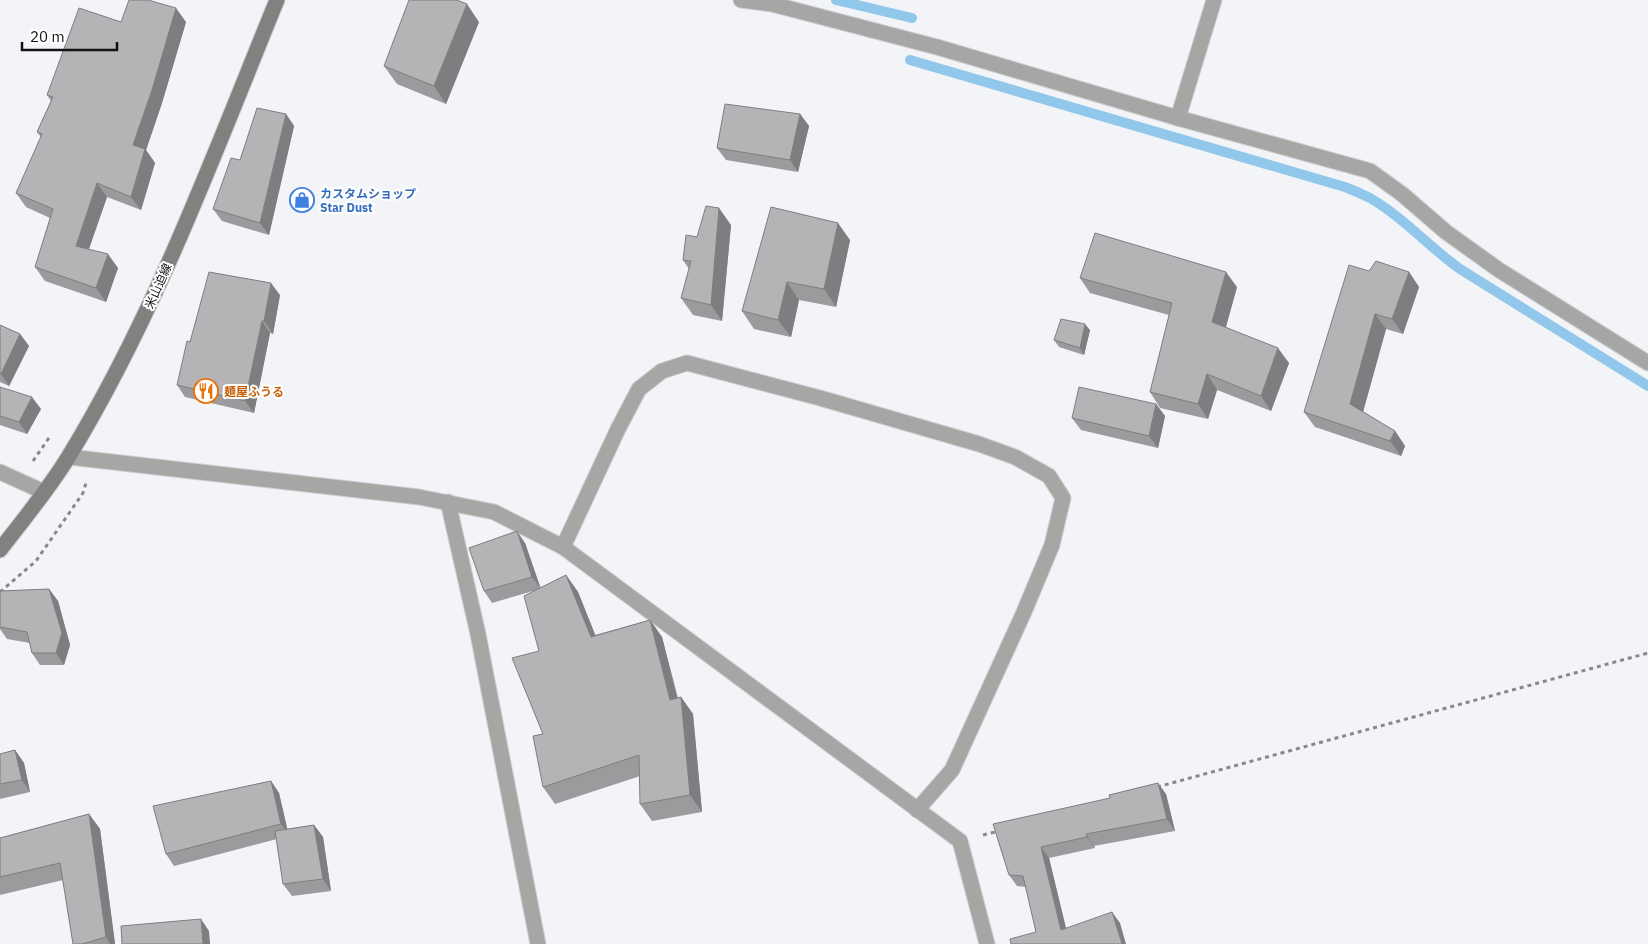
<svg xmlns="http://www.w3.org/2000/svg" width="1648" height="944" viewBox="0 0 1648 944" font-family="'IBM Plex Sans','Noto Sans JP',sans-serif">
  <rect width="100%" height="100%" fill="#f2f4f7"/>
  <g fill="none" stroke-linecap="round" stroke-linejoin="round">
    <g stroke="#90c7eb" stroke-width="10">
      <polyline points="836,0 912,18"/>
      <path d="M910,60L1345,187C1353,190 1362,194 1370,198C1403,217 1429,247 1460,269L1648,386"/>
    </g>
    <defs>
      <g id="street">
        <polyline points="741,0 772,4 937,47 1178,118 1370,171 1402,194 1446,232 1499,270 1648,363"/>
        <polyline points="1178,118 1214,0"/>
        <polyline points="69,457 419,497 494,512 563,547 960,841 987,944"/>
        <polyline points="0,472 44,492"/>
        <polyline points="448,502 478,634 538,944"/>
        <polyline points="563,547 618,429 639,389 662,371 687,363 820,398 979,444 1015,457 1049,476 1063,498 1052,545 1024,612 952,770 917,810"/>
      </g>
      <path id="secondary" d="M0,550C23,520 49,489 69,456C156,313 214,154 277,0"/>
    </defs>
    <use href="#street" stroke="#ced0d3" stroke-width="17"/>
    <use href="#secondary" stroke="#ced0d3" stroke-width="17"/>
    <g stroke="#87888a" stroke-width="3" stroke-dasharray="4 4" stroke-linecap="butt">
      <polyline points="33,461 51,435"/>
      <polyline points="0,592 36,561 83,493 86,483"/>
      <polyline points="1157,787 1648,653"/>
      <polyline points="983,835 999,831"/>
    </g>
    <use href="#street" stroke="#a6a7a5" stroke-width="15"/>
    <use href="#secondary" stroke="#80827f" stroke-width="15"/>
  </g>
  <g fill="#9c9a9d">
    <polygon points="121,22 186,22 162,103 146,150 155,163 141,210 107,197 89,249 118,268 106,302 45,281 35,267 50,218 26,207 16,193 41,137 37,132 51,101 47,95"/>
    <polygon points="479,22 446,104 397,84 384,66"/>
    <polygon points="286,114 294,126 269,235 222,221 213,209 240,160"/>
    <polygon points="800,114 809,126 798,172 726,160 717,148"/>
    <polygon points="731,225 722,321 693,315 681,298 689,269 683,260 697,237"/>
    <polygon points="850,240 836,307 799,300 791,337 754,329 742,311"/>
    <polygon points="1369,271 1409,272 1419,287 1403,334 1386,329 1363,412 1395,431 1405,446 1401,456 1315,427 1304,412"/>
    <polygon points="1080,278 1237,287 1226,327 1289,363 1271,411 1217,390 1208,419 1160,408 1150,392 1169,315 1090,293"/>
    <polygon points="280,295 273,334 270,333 254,413 185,397 177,385 190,342"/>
    <polygon points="0,325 20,334 29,346 9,386 0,382"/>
    <polygon points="1090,330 1084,355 1059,347 1054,340"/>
    <polygon points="0,387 41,409 27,434 0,425"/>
    <polygon points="1156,404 1165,416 1158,448 1081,430 1072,418"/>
    <polygon points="525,543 540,588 566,575 578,592 595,635 650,620 662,637 678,698 681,697 693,714 702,812 652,821 640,804 640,776 555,804 543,787 543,734 539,651 533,591 492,603 484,591"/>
    <polygon points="49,589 58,601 70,645 64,665 40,665 32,653 30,643 7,639 0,629 0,591"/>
    <polygon points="15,750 24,763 30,792 0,799 0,754"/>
    <polygon points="271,781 279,793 287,829 314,825 323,837 331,891 292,896 283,884 277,839 174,866 166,854"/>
    <polygon points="1166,794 1175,831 1094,846 1095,848 1049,858 1066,928 1120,923 1036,932 1026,887 1017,886 1009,875 993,824"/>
    <polygon points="89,814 100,829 115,944 73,944 63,880 0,895 0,838"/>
  </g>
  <g fill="#7f7d7f">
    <polygon points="467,4 479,22 446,104 434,86"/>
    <polygon points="176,8 186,22 162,103 146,150 155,163 141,210 131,197 133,145"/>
    <polygon points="286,114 294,126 269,235 260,223"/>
    <polygon points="800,114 809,126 798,172 790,160"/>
    <polygon points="97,183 107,197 85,260 76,246"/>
    <polygon points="719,208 731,225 722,321 711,305"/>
    <polygon points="838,223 850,240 836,307 824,289"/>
    <polygon points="108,254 118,268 106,302 96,288"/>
    <polygon points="1226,272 1237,287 1223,337 1212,322"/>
    <polygon points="1409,272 1419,287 1403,334 1392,319"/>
    <polygon points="787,282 799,300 791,337 778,320"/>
    <polygon points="271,283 280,295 273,334 264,321"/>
    <polygon points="1375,314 1386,329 1361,419 1350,404"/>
    <polygon points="262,321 270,333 254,413 245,401"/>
    <polygon points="1085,324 1090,330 1084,355 1080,348"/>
    <polygon points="20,334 29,346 9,386 1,374"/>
    <polygon points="1278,348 1289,363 1271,411 1261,396"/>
    <polygon points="1207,374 1217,390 1208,419 1198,404"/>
    <polygon points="32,397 41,409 27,434 19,422"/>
    <polygon points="1156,404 1165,416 1158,448 1149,436"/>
    <polygon points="1395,431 1405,446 1401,456 1390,441"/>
    <polygon points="517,531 525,543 541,589 532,577"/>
    <polygon points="566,575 578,592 603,654 591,637"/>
    <polygon points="49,589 58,601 70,645 64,665 56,653"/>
    <polygon points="650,620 662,637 682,717 670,700"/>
    <polygon points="681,697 693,714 702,812 690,795"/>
    <polygon points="15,750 24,763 30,792 22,780"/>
    <polygon points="271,781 279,793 289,836 281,824"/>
    <polygon points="1158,783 1166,794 1175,831 1167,819"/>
    <polygon points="89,814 100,829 115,944 110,944 106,937"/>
    <polygon points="314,825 323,837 331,891 323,879"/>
    <polygon points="1086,834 1094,846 1095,848 1087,837"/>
    <polygon points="1041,847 1049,858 1069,941 1061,930"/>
    <polygon points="1112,912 1120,923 1126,944 1122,944"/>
    <polygon points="201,919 209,931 210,944 203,944"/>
  </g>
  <g fill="#b5b3b6" stroke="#7f7d7f">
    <polygon points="129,0 148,0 176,8 152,90 133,145 145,149 131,197 97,183 76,246 108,254 96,288 35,267 53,209 16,193 42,134 37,132 53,97 47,95 79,8 121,22"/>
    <polygon points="409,0 457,0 467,4 434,86 384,66"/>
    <polygon points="725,104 800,114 790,160 717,148"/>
    <polygon points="257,108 286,114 260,223 213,209 231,158 240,160"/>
    <polygon points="706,206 719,208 711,305 681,298 691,261 683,260 686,235 697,237"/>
    <polygon points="771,207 838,223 824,289 787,282 778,320 742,311"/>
    <polygon points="1095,233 1226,272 1212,322 1278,348 1261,396 1207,374 1198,404 1150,392 1172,303 1080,278"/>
    <polygon points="1376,261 1409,272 1392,319 1375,314 1350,404 1395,431 1390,441 1304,412 1349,265 1369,271"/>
    <polygon points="209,272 271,283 264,321 262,321 245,401 177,385 187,341 190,342"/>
    <polygon points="1061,319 1085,324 1080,348 1054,340"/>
    <polygon points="0,325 20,334 1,374 0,373"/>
    <polygon points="0,387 32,397 19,422 0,416"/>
    <polygon points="1079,387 1156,404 1149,436 1072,418"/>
    <polygon points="517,531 532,577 484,591 469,548"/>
    <polygon points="566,575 591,637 650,620 670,700 681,697 690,795 640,804 639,755 543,787 533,736 543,734 512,658 539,651 524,596"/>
    <polygon points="49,589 62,633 56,653 32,653 27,632 0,627 0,591"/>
    <polygon points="15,750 22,780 0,784 0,754"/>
    <polygon points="271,781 281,824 166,854 153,806"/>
    <polygon points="1158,783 1167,819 1086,834 1087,837 1041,847 1061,930 1112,912 1122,944 1011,944 1010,939 1036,932 1023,876 1009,875 993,824 1110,798 1109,795"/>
    <polygon points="89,814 106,937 82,944 73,944 60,863 0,877 0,838"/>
    <polygon points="314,825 323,879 283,884 275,831"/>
    <polygon points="201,919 203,944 122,944 121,926"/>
  </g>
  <defs>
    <symbol id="shop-ring" viewBox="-11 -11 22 22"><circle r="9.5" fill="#fff" stroke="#3f7fe0" stroke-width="1.5"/><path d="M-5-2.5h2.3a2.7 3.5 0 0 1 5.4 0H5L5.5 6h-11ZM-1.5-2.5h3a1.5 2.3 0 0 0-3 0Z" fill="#3f7fe0"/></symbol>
    <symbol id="restaurant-ring" viewBox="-11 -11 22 22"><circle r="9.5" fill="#fff" stroke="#e8710a" stroke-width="1.5"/><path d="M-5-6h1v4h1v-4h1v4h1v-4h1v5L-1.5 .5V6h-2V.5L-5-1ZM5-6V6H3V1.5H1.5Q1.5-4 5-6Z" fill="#e8710a"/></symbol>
  </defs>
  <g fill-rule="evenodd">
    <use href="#shop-ring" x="288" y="186" width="28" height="28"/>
    <use href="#restaurant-ring" x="192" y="377" width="28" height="28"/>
  </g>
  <g text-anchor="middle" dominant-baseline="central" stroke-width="4" stroke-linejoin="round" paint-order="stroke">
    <g font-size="12" font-weight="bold" fill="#366cbe" stroke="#fff" text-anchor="start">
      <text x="320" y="193">カスタムショップ<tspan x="320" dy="14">Star Dust</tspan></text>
    </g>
    <g font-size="12" fill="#121214" stroke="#fff">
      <text transform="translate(158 286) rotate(-66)">米山迫線</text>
    </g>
    <g font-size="12" font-weight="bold" fill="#c56008" stroke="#fff" text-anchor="start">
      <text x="224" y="391">麺屋ふうる</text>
    </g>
  </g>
  <path d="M22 42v8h95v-8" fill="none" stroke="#121214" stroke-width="2.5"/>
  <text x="30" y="42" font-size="15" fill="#121214" stroke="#ffffff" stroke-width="4" paint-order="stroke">20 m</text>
</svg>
